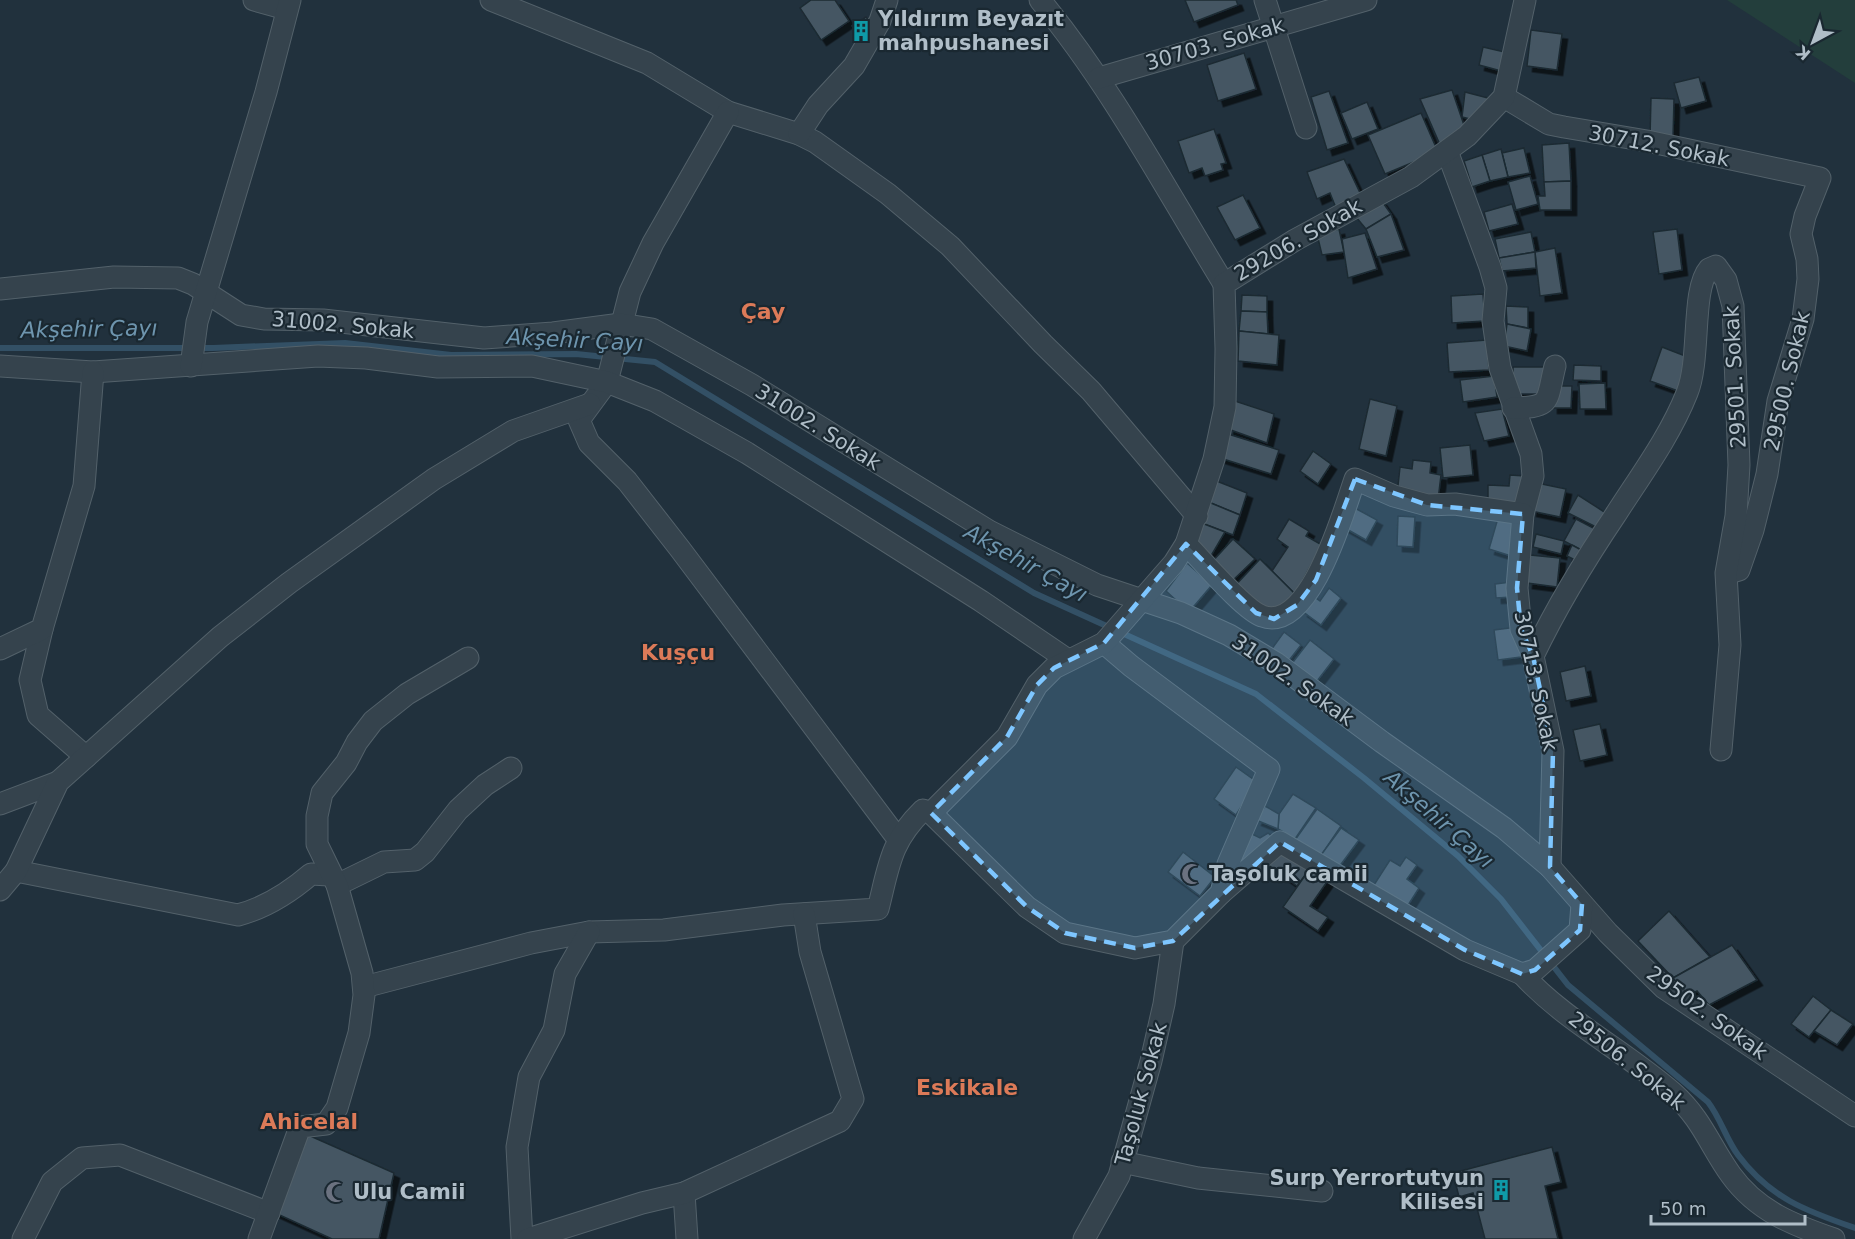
<svg xmlns="http://www.w3.org/2000/svg" width="1855" height="1239" viewBox="0 0 1855 1239" font-family="'DejaVu Sans',sans-serif">
  <defs>
    <filter id="shadow"><feDropShadow dx="5.5" dy="5.5" stdDeviation="0" flood-color="#0009"/></filter>
  </defs>
  <rect width="100%" height="100%" fill="#21313d"/>
  <polygon fill="#233e3c" points="1727,0 1855,0 1855,83"/>
  <g fill="none" stroke-linecap="round" stroke-linejoin="round">
    <path stroke="#335065" stroke-width="6" d="M0,348H213L345,343L451,355L576,354L655,362L1034,593L1256,694L1364,778L1458,856L1501,899L1568,985L1708,1102C1721,1119 1726,1139 1738,1155C1770,1198 1806,1211 1855,1228"/>
  </g>
  <g fill="#445763" stroke="#1c2a33" stroke-width="1.5" filter="url(#shadow)">
    <polygon points="811,0 835,0 849,21 821,40 800,8"/>
    <polygon points="1185,0 1236,0 1238,5 1194,22"/>
    <polygon points="866,17 873,26 860,37 852,26"/>
    <polygon points="1531,30 1562,34 1557,70 1527,66"/>
    <polygon points="1483,47 1509,53 1505,72 1479,65"/>
    <polygon points="1244,53 1256,89 1218,101 1207,65"/>
    <polygon points="1699,77 1706,101 1681,108 1674,83"/>
    <polygon points="1452,90 1466,131 1441,147 1420,99"/>
    <polygon points="1329,91 1348,143 1327,150 1311,97"/>
    <polygon points="1465,92 1488,98 1478,121 1462,117"/>
    <polygon points="1651,98 1674,99 1673,138 1650,137"/>
    <polygon points="1367,102 1378,129 1352,139 1341,113"/>
    <polygon points="1421,113 1438,152 1385,174 1368,135"/>
    <polygon points="1214,129 1226,163 1221,164 1223,170 1205,176 1202,168 1189,173 1178,141"/>
    <polygon points="1569,143 1571,181 1544,182 1542,145"/>
    <polygon points="1524,148 1530,173 1508,177 1502,153"/>
    <polygon points="1501,149 1508,177 1490,181 1482,155"/>
    <polygon points="1482,155 1490,181 1472,187 1464,161"/>
    <polygon points="1344,159 1361,195 1336,208 1330,193 1317,199 1307,172"/>
    <polygon points="1530,176 1538,204 1516,210 1508,182"/>
    <polygon points="1571,181 1571,210 1540,210 1538,196 1545,196 1544,182"/>
    <polygon points="1243,195 1260,228 1235,240 1217,207"/>
    <polygon points="1381,200 1391,214 1366,229 1356,217"/>
    <polygon points="1512,204 1518,224 1489,231 1484,212"/>
    <polygon points="1391,214 1404,250 1377,257 1366,229"/>
    <polygon points="1339,229 1344,252 1322,255 1317,234"/>
    <polygon points="1677,229 1682,270 1659,274 1653,232"/>
    <polygon points="1531,232 1535,252 1499,258 1495,239"/>
    <polygon points="1365,233 1377,269 1348,278 1342,239"/>
    <polygon points="1555,248 1562,293 1540,296 1535,252"/>
    <polygon points="1535,252 1536,268 1502,271 1499,258"/>
    <polygon points="1483,294 1485,321 1452,323 1451,296"/>
    <polygon points="1242,295 1267,296 1267,312 1241,311"/>
    <polygon points="1506,306 1528,307 1528,328 1507,324"/>
    <polygon points="1241,311 1267,312 1268,334 1239,331"/>
    <polygon points="1507,324 1531,329 1527,351 1504,346"/>
    <polygon points="1239,331 1279,335 1277,365 1238,361"/>
    <polygon points="1487,340 1489,370 1449,372 1447,343"/>
    <polygon points="1662,347 1693,359 1681,392 1650,381"/>
    <polygon points="1574,365 1601,366 1601,381 1573,380"/>
    <rect x="1513" y="367" width="32" height="27"/>
    <polygon points="1494,376 1497,397 1463,402 1460,380"/>
    <polygon points="1605,383 1606,409 1580,409 1579,384"/>
    <polygon points="1552,386 1572,386 1571,408 1552,408"/>
    <polygon points="1370,399 1397,406 1386,456 1359,449"/>
    <polygon points="1235,401 1274,414 1267,443 1228,429"/>
    <polygon points="1502,409 1509,436 1484,441 1475,413"/>
    <polygon points="1228,434 1279,450 1271,474 1220,458"/>
    <polygon points="1470,445 1473,475 1443,478 1440,448"/>
    <polygon points="1313,451 1331,464 1318,484 1300,471"/>
    <polygon points="1413,460 1431,462 1430,473 1441,475 1438,500 1397,495 1400,467 1412,469"/>
    <polygon points="1510,475 1525,476 1524,508 1488,507 1488,485 1509,486"/>
    <polygon points="1214,480 1247,493 1240,515 1206,501"/>
    <polygon points="1537,483 1566,489 1560,517 1531,511"/>
    <polygon points="1578,495 1609,515 1600,529 1568,513"/>
    <polygon points="1206,501 1240,515 1233,535 1199,522"/>
    <polygon points="1353,507 1377,520 1366,540 1343,527"/>
    <polygon points="1398,516 1415,517 1413,547 1397,546"/>
    <polygon points="1498,518 1520,524 1511,556 1489,549"/>
    <polygon points="1289,519 1309,531 1306,536 1322,545 1295,594 1272,571 1288,547 1277,539"/>
    <polygon points="1576,519 1599,531 1587,553 1564,541"/>
    <polygon points="1199,522 1225,532 1208,561 1189,546"/>
    <polygon points="1536,534 1564,541 1561,554 1533,547"/>
    <polygon points="1233,539 1255,559 1230,583 1210,564"/>
    <polygon points="1572,545 1585,552 1579,562 1567,556"/>
    <polygon points="1530,555 1560,558 1557,587 1527,583"/>
    <polygon points="1260,559 1295,594 1286,604 1260,615 1232,589"/>
    <polygon points="1187,563 1212,585 1189,612 1166,591"/>
    <polygon points="1511,582 1512,597 1496,598 1495,584"/>
    <polygon points="1329,588 1341,598 1321,625 1302,611 1313,596 1320,601"/>
    <polygon points="1517,627 1521,657 1498,660 1494,630"/>
    <polygon points="1284,632 1301,645 1287,663 1271,650"/>
    <polygon points="1310,640 1334,659 1314,685 1290,666"/>
    <polygon points="1585,666 1591,696 1566,701 1560,672"/>
    <polygon points="1600,724 1607,755 1580,761 1573,730"/>
    <polygon points="1236,767 1257,782 1236,815 1214,799"/>
    <polygon points="1293,794 1316,808 1295,839 1278,829 1279,814"/>
    <polygon points="1265,806 1279,814 1278,829 1256,820"/>
    <polygon points="1317,809 1341,826 1320,857 1295,840"/>
    <polygon points="1341,828 1359,840 1339,867 1321,855"/>
    <polygon points="1248,832 1260,838 1268,833 1274,838 1243,869 1233,863"/>
    <polygon points="1279,848 1311,867 1297,886 1267,864"/>
    <polygon points="1183,852 1215,877 1200,896 1168,872"/>
    <polygon points="1406,857 1417,865 1407,879 1419,888 1405,910 1372,888 1390,860 1400,866"/>
    <polygon points="1311,867 1329,879 1310,906 1328,917 1318,931 1283,907"/>
    <polygon points="1669,911 1710,957 1673,978 1638,941"/>
    <polygon points="1732,945 1757,980 1709,1005 1697,991 1688,996 1673,978"/>
    <polygon points="1813,996 1831,1010 1809,1037 1791,1024"/>
    <polygon points="1831,1010 1853,1024 1837,1045 1814,1031"/>
    <polygon points="308,1135 394,1173 379,1239 332,1239 273,1212"/>
    <polygon points="1552,1147 1561,1182 1545,1186 1558,1239 1485,1239 1473,1193 1459,1197 1453,1173"/>
  </g>
  <g fill="none" stroke-linecap="round" stroke-linejoin="round">
    <defs>
      <g id="minor">
        <polyline points="254,0 286,9"/>
        <polyline points="491,0 647,63 728,112 799,134 815,142 888,194 950,246 1043,344 1091,391 1197,516"/>
        <path d="M1040,0C1112,87 1165,188 1224,284"/>
        <polyline points="1265,0 1306,128"/>
        <polyline points="1099,78 1366,0"/>
        <polyline points="1504,97 1549,124 1564,127 1647,141 1820,178 1805,216 1801,234 1807,259 1808,279 1803,319 1778,401 1767,474 1753,530 1739,570 1729,573"/>
        <polyline points="728,112 653,243 630,292 607,382 579,420 589,443 627,481 680,549 898,839"/>
        <polyline points="799,134 818,105 854,66 880,21 887,0"/>
        <polyline points="1447,151 1490,267 1496,288 1493,321 1500,368 1531,454 1533,476 1523,514 1517,588 1521,629 1533,656 1553,751 1550,867"/>
        <polyline points="0,289 114,277 178,278 193,284 241,315 264,319 323,320 484,338 553,333 621,324 652,329 752,385 989,531 1097,585 1181,613 1229,635 1276,663 1382,742 1504,828 1550,867 1608,933 1664,988 1855,1116"/>
        <polyline points="0,366 93,372 318,356 366,358 438,367 532,366 607,382 655,401 747,453 981,601 1068,660"/>
        <polyline points="191,366 197,322 266,92 290,0"/>
        <path d="M1513,408C1553,407 1546,402 1555,366"/>
        <path d="M1186,544C1202,560 1244,610 1262,616C1310,634 1344,510 1355,479L1394,496L1427,505L1455,504L1523,514"/>
        <polyline points="42,629 30,680 38,715 86,757"/>
        <polyline points="0,649 42,629 84,486 93,372"/>
        <path d="M1533,656C1557,606 1585,560 1616,514C1641,475 1670,436 1687,393C1701,359 1691,290 1709,269L1716,266L1726,280L1733,306L1739,465L1736,516L1726,573L1730,645L1721,750"/>
        <polyline points="0,804 58,782"/>
        <polyline points="931,813 1027,907 1065,933 1135,948 1173,941 1221,893 1228,864 1269,769 1131,666 1104,643"/>
        <path d="M16,871L238,915C265,908 290,892 311,874L329,875"/>
        <polyline points="337,885 384,862 415,860 425,852 458,810 485,785 511,768"/>
        <polyline points="0,890 16,871 58,782 220,637 289,583 434,479 513,431 590,404"/>
        <polyline points="1221,893 1280,842 1465,950 1522,974 1535,970 1580,930 1582,904"/>
        <path d="M1522,974C1565,1021 1625,1051 1673,1093C1702,1119 1710,1146 1731,1175C1757,1211 1793,1225 1834,1239"/>
        <path d="M364,987L531,943L589,932L664,930L783,915L878,909C889,866 890,842 923,810L931,813L1007,737L1037,685L1054,668L1104,643L1174,563L1186,544L1214,459L1225,407L1226,349L1224,284L1295,240L1411,177L1467,136L1504,97L1525,0"/>
        <polyline points="1122,1162 1198,1178 1322,1191"/>
        <polyline points="684,1193 687,1239"/>
        <polyline points="23,1239 52,1182 82,1158 120,1155 269,1213"/>
        <polyline points="259,1239 300,1127 326,1124 337,1108 359,1033 364,995 362,973 337,885 317,844 317,816 322,793 346,763 357,742 373,721 407,694 468,658"/>
        <polyline points="522,1239 517,1147 529,1077 554,1030 565,974 589,932"/>
        <polyline points="528,1239 642,1203 684,1193 840,1121 853,1099 810,952 804,914"/>
        <polyline points="1084,1239 1119,1176 1151,1061 1164,1004 1173,941"/>
      </g>
    </defs>
    <use href="#minor" stroke="#53616a" stroke-width="23"/>
    <use href="#minor" stroke="#35434d" stroke-width="21"/>
  </g>
  <path fill="#7ec6ff" fill-opacity="0.2" stroke="#7ec6ff" stroke-width="4.5" stroke-dasharray="12 8" stroke-linejoin="round" d="M1355,479L1427,505L1523,514L1517,588L1521,629L1533,656L1553,751L1550,867L1582,904L1580,930L1535,970L1522,974L1465,950L1280,842L1173,941L1135,948L1065,933L1027,907L931,813L1007,737L1037,685L1054,668L1104,643L1186,544L1256,613L1274,619L1297,605L1316,580Z"/>
  <defs>
    <symbol id="building-bare" viewBox="-9 -9 18 18"><path d="M-4-6H4V6H1V3H-1V6H-4ZM-2.5-4.3h1.7v1.8h-1.7ZM.8-4.3h1.7v1.8H.8ZM-2.5-1h1.7V.8h-1.7ZM.8-1h1.7V.8H.8Z" fill="#0f9aa8" stroke="#1a2831" stroke-width="2.5" paint-order="stroke"/></symbol>
    <symbol id="mosque-bare" viewBox="-9 -9 18 18"><path d="M3.5-4.9A6 6 0 1 0 3.5 4.9A5 5 0 1 1 3.5-4.9Z" fill="#6b7280" stroke="#1a2831" stroke-width="2.5" paint-order="stroke"/></symbol>
  </defs>
  <g fill-rule="evenodd">
    <use href="#building-bare" x="846" y="16" width="30" height="30"/>
    <use href="#mosque-bare" x="1177" y="859" width="30" height="30"/>
    <use href="#building-bare" x="1486" y="1175" width="30" height="30"/>
    <use href="#mosque-bare" x="321" y="1177" width="30" height="30"/>
  </g>
  <g text-anchor="middle" dominant-baseline="central" stroke-width="4.5" stroke-linejoin="round" paint-order="stroke">
    <g font-size="21" font-weight="bold" fill="#b0bec8" stroke="#1a2831" text-anchor="start">
      <text x="878" y="19">Yıldırım Beyazıt<tspan x="878" dy="24">mahpushanesi</tspan></text>
      <text x="1209" y="874">Taşoluk camii</text>
      <text x="1484" y="1178" text-anchor="end">Surp Yerrortutyun<tspan x="1484" dy="24">Kilisesi</tspan></text>
      <text x="353" y="1192">Ulu Camii</text>
    </g>
    <g font-size="21" fill="#b0bec8" stroke="#1a2831">
      <text transform="translate(1215 44) rotate(-16)">30703. Sokak</text>
      <text transform="translate(1659 146) rotate(11)">30712. Sokak</text>
      <text transform="translate(1298 240) rotate(-30)">29206. Sokak</text>
      <text transform="translate(343 325) rotate(5)">31002. Sokak</text>
      <text transform="translate(1735 377) rotate(-93)">29501. Sokak</text>
      <text transform="translate(1787 381) rotate(-77)">29500. Sokak</text>
      <text transform="translate(818 427) rotate(32)">31002. Sokak</text>
      <text transform="translate(1293 680) rotate(35)">31002. Sokak</text>
      <text transform="translate(1536 681) rotate(78)">30713. Sokak</text>
      <text transform="translate(1707 1013) rotate(36)">29502. Sokak</text>
      <text transform="translate(1627 1061) rotate(39)">29506. Sokak</text>
      <text transform="translate(1141 1094) rotate(-75)">Taşoluk Sokak</text>
    </g>
    <g font-size="22" font-weight="bold" fill="#dc7a58" stroke="#1a2831">
      <text x="763" y="311">Çay</text>
      <text x="678" y="652">Kuşçu</text>
      <text x="967" y="1087">Eskikale</text>
      <text x="309" y="1121">Ahicelal</text>
    </g>
    <g font-size="22" font-style="italic" fill="#6e95ae" stroke="#1a2831">
      <text transform="translate(89 329) rotate(-1)">Akşehir Çayı</text>
      <text transform="translate(575 340) rotate(3)">Akşehir Çayı</text>
      <text transform="translate(1026 563) rotate(29)">Akşehir Çayı</text>
      <text transform="translate(1439 819) rotate(41)">Akşehir Çayı</text>
    </g>
  </g>
  <g transform="translate(1813 42) rotate(221)" stroke="#1a2831" stroke-width="4.5" paint-order="stroke">
  <path d="M0-4.5L10 22L0 15L-10 22Z" fill="#b0bec8"/>
  <text y="-9" font-size="16" font-weight="bold" text-anchor="middle" fill="#b0bec8">K</text>
  </g>
  <path d="M1651 1215v9h154v-9" fill="none" stroke="#b0bec8" stroke-width="3"/>
  <text x="1660" y="1215" font-size="18" fill="#b0bec8" stroke="#1a2831" stroke-width="4.5" paint-order="stroke">50 m</text>
</svg>
